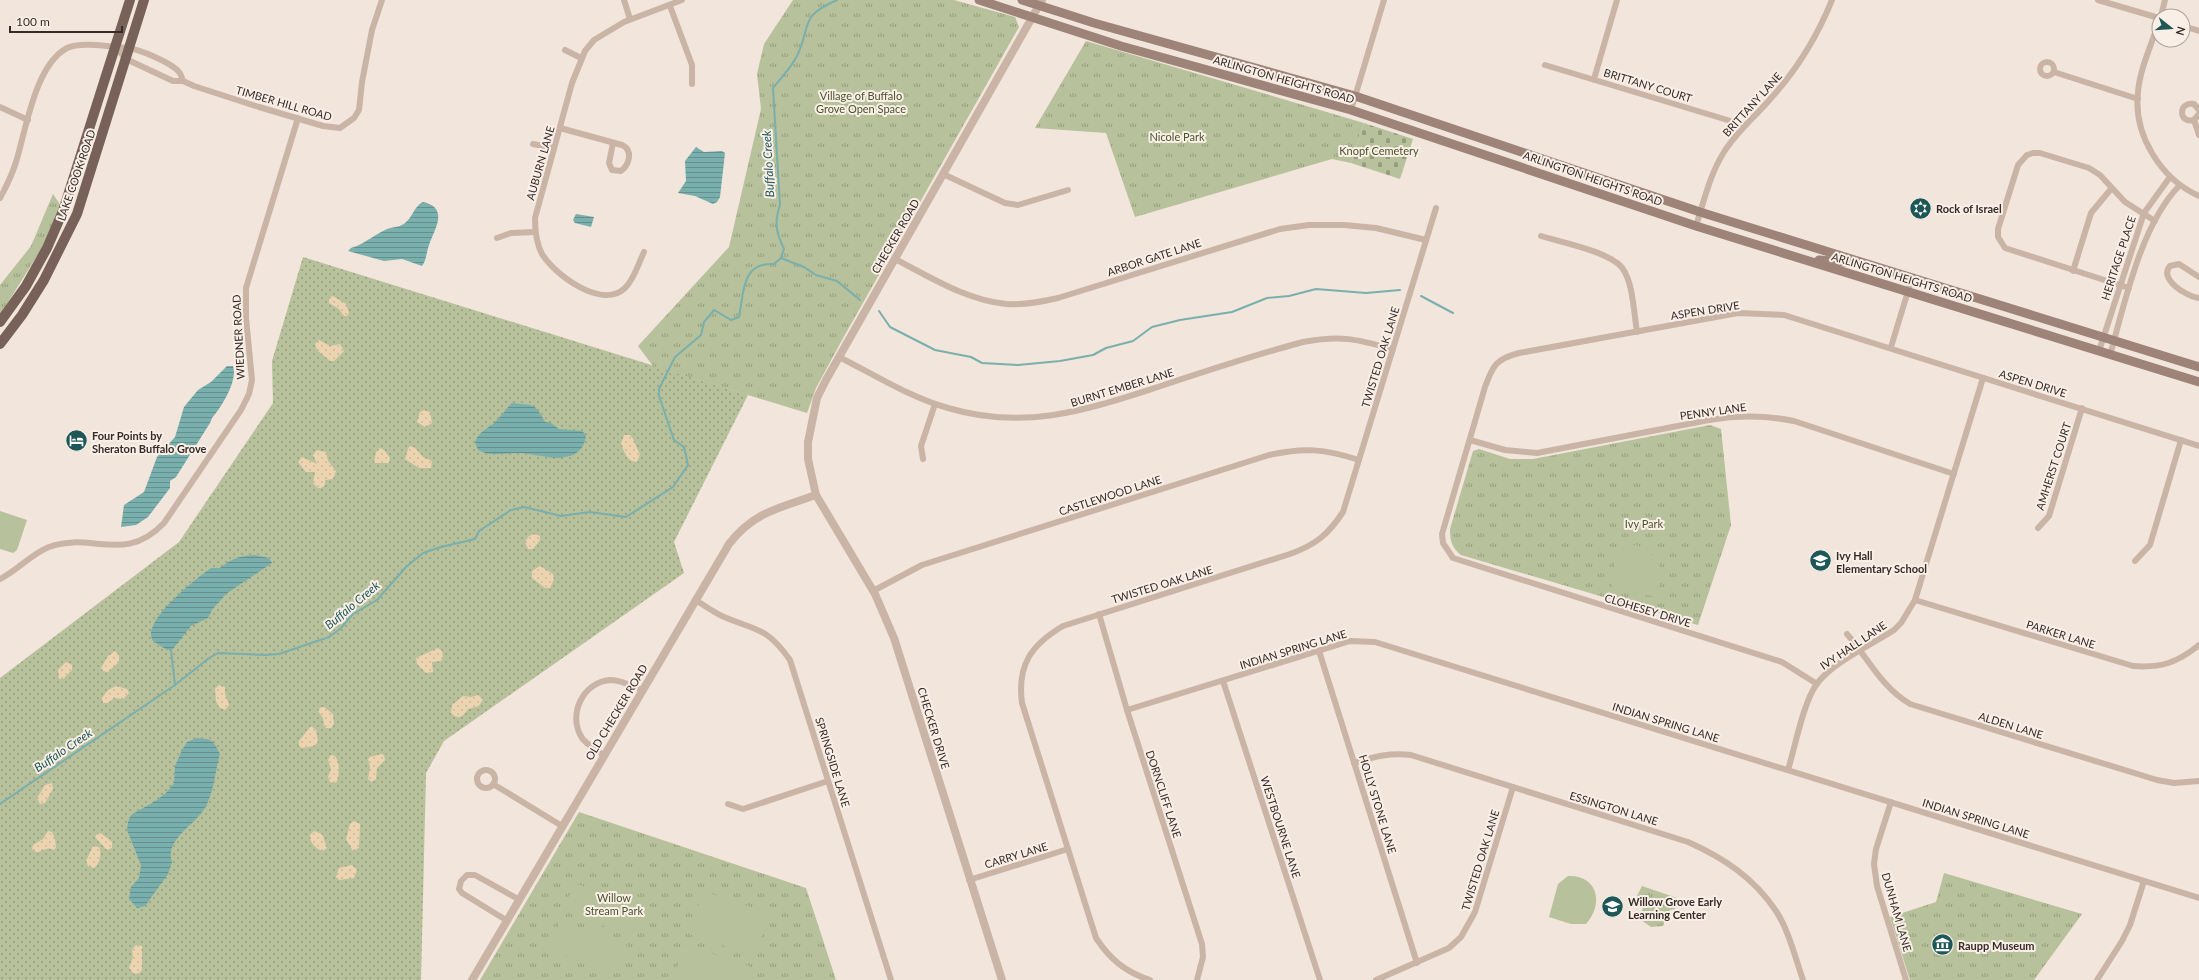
<svg xmlns="http://www.w3.org/2000/svg" width="2199" height="980" viewBox="0 0 2199 980" font-family="Lato,sans-serif">
  <defs>
    <pattern id="grass-dots" width="8" height="8" patternUnits="userSpaceOnUse"><rect width="8" height="8" fill="#b7c19b"/><path d="M2 2h.1M6 6h.1" fill="none" stroke="#969d7e" stroke-width="1.8" stroke-linecap="round"/></pattern>
    <pattern id="sand-dots" width="8" height="8" patternUnits="userSpaceOnUse"><rect width="8" height="8" fill="#edd4b1"/><path d="M2 2h.1M6 6h.1" fill="none" stroke="#ccb698" stroke-width="1.8" stroke-linecap="round"/></pattern>
    <pattern id="cemetery-stones" width="16" height="16" patternUnits="userSpaceOnUse"><rect width="16" height="16" fill="#b7c19b"/><path d="M2 7V4a2 2 0 0 1 4 0v3zM10 15v-3a2 2 0 0 1 4 0v3z" fill="#969d7e"/></pattern>
    <pattern id="park-tufts" width="24" height="20" patternUnits="userSpaceOnUse"><rect width="24" height="20" fill="#b7c19b"/><path d="M3 7l-1-3M5 7V3M7 7l1-3M15 17l-1-3M17 17v-4M19 17l1-3" fill="none" stroke="#969d7e"/></pattern>
    <pattern id="water-rules" width="6" height="5" patternUnits="userSpaceOnUse"><rect width="6" height="5" fill="#79afad"/><path d="M0 2.5h6" fill="none" stroke="#648f8d"/></pattern>
  </defs>
  <rect width="100%" height="100%" fill="#f2e5db"/>
  <polygon fill="url(#grass-dots)" points="303,257 748,395 674,542 684,573 444,741 426,773 421,980 0,980 0,678 179,542 273,403 272,361"/>
  <g fill="url(#sand-dots)">
    <polygon points="333,296 346,304 349,313 347,316 344,316 339,309 329,303 329,298"/>
    <polygon points="319,340 330,346 340,344 344,351 334,361 330,361 317,350 315,344"/>
    <polygon points="424,410 430,412 432,423 425,427 417,422 420,412"/>
    <path d="M624,435H630C635,440 636,448 640,454L637,462C626,461 625,452 621,444Z"/>
    <polygon points="410,446 415,448 423,457 432,461 431,468 419,468 405,459 408,449"/>
    <polygon points="380,448 384,450 390,458 389,463 374,463 376,452"/>
    <polygon points="317,450 326,452 328,461 336,471 333,479 325,480 325,485 321,488 318,488 313,483 315,472 306,472 298,462 302,457 317,464 313,455"/>
    <polygon points="534,534 540,536 540,540 533,549 528,549 525,542 529,536"/>
    <polygon points="540,566 553,574 554,579 550,588 545,588 532,578 532,571"/>
    <polygon points="438,648 442,651 443,658 441,661 432,662 433,672 426,673 417,664 416,658"/>
    <polygon points="115,651 119,655 119,662 108,672 103,671 101,668 108,656"/>
    <polygon points="66,662 72,665 72,670 63,679 59,679 58,670"/>
    <polygon points="219,685 225,687 225,694 229,705 225,710 219,707 216,701 215,689"/>
    <polygon points="116,686 127,689 129,693 123,699 114,698 108,703 103,703 102,698 108,690"/>
    <path d="M478,695L483,699L479,706L468,709C463,716 459,721 451,713L452,705L463,696L471,697Z"/>
    <polygon points="321,707 324,707 333,714 334,724 331,728 326,728 324,725 323,718 318,711"/>
    <polygon points="311,726 316,730 318,742 314,746 302,748 299,746 299,741"/>
    <polygon points="381,754 384,755 385,760 377,768 376,779 372,782 368,779 370,767 368,759 370,757"/>
    <path d="M331,755L335,756C340,763 340,775 336,783L330,782L328,777L331,769L328,760Z"/>
    <polygon points="52,783 53,789 45,803 40,804 37,798 45,785"/>
    <polygon points="354,821 360,824 359,848 353,851 346,839 350,824"/>
    <path d="M48,831L52,832L55,839L56,847L54,850C51,849 49,848 47,849C40,849 39,856 32,849L33,845L43,839Z"/>
    <path d="M314,831L322,834L327,848L323,851C316,850 309,841 310,835Z"/>
    <polygon points="98,833 102,834 112,842 112,848 107,850 95,837"/>
    <path d="M93,846L99,847C102,852 100,864 94,868L88,866L86,861Z"/>
    <polygon points="352,865 357,870 354,878 339,880 336,877 339,868"/>
    <polygon points="136,945 142,946 142,970 139,973 134,974 129,968 133,957 132,950"/>
  </g>
  <polygon fill="url(#cemetery-stones)" points="1364,123 1413,139 1400,179 1351,163"/>
  <g fill="url(#park-tufts)">
    <polygon points="793,0 954,0 1015,17 1019,27 842,340 816,388 807,413 653,366 638,346 729,247 761,109 757,74 764,44"/>
    <polygon points="1086,41 1364,123 1351,163 1332,159 1135,217 1106,133 1035,128"/>
    <polygon points="53,194 61,206 40,251 0,315 0,285 31,246"/>
    <path d="M1710,425L1721,429L1731,525L1698,625L1461,555C1452,548 1450,541 1450,529L1473,451L1479,449L1510,459H1533Z"/>
    <polygon points="579,812 806,888 836,980 480,980"/>
    <polygon points="1944,873 2082,914 2034,980 1910,980 1890,917 1936,902"/>
    <polygon points="1642,886 1677,898 1675,909 1670,910 1663,926 1651,927 1641,920 1643,903 1637,896"/>
  </g>
  <g fill="#b7c19b">
    <polygon points="0,511 27,520 17,550 13,553 0,549"/>
    <path d="M1636,545C1659,552 1670,579 1652,596L1614,590L1611,584L1618,548Z"/>
    <path d="M1568,876C1598,875 1604,904 1586,924H1571L1549,917L1558,884Z"/>
    <polygon points="574,883 641,907 631,936 563,911"/>
    <polygon points="703,891 769,913 755,957 689,934"/>
    <polygon points="560,921 627,945 616,974 549,950"/>
    <polygon points="685,944 751,967 747,980 673,980"/>
  </g>
  <g fill="url(#water-rules)">
    <polygon points="696,147 704,152 722,151 725,153 720,197 717,202 713,204 695,196 678,193 686,181 685,161"/>
    <path d="M423,202C450,208 434,230 429,245C426,253 427,259 422,266L402,259L384,261L348,251L351,248C363,245 375,234 387,229C393,227 401,227 405,223C413,217 414,206 423,202Z"/>
    <polygon points="576,214 594,217 591,227 575,223 573,220"/>
    <path d="M227,366H233C238,381 221,408 212,418L210,423L176,477L170,481V488L148,517L136,525L121,527L124,505L144,492L157,457L175,437L184,407L198,390L211,382Z"/>
    <path d="M512,403C533,406 534,401 545,422L551,423L559,429L582,431L586,435C582,469 542,455 521,453C506,452 492,458 478,450L475,442C479,432 485,430 493,424C500,418 506,409 512,403Z"/>
    <path d="M254,555L269,558L272,563L226,594L212,610L208,618L191,626L173,649L167,650L153,641C151,637 150,633 152,629C157,610 194,580 211,568H220C231,559 239,556 254,555Z"/>
    <path d="M197,738C213,739 213,740 220,754C215,771 214,792 205,808C195,825 164,840 172,862L168,874L145,906L137,908L129,899L131,887L139,878L141,865L127,830L128,822L131,815L157,800L167,792L174,783L175,766L182,750L187,742Z"/>
  </g>
  <g fill="none" stroke-linecap="round" stroke-linejoin="round">
    <g stroke="#79afad" stroke-width="2">
      <polyline points="781,258 804,267 816,275 837,281 860,300"/>
      <polyline points="1421,296 1453,313"/>
      <polyline points="879,311 890,327 935,350 971,357 982,363 1018,365 1060,361 1093,355 1106,348 1133,341 1152,327 1180,320 1232,312 1267,298 1289,296 1316,289 1366,293 1400,290"/>
      <polyline points="171,650 175,685"/>
      <path d="M0,804L175,685L209,658L218,653L265,655L279,654L329,637L340,629L353,614L377,600L406,567L423,553L441,547L475,539L479,531L511,510L524,507L561,516L590,512L626,517L673,487L688,465L684,447L674,440L659,396V389L675,357L701,335L704,322L714,310L731,320L739,317C744,293 741,262 774,264L781,258L784,249C776,232 774,223 780,205L773,88C781,78 791,68 797,56C812,25 798,17 837,0"/>
    </g>
    <g stroke="#cab4a6" stroke-width="6">
      <polyline points="624,0 630,19"/>
      <polyline points="2098,0 2159,18"/>
      <polyline points="670,6 692,65 692,84"/>
      <polyline points="2161,16 2165,0"/>
      <path d="M2159,21C2152,44 2140,68 2138,92C2133,135 2161,179 2199,196"/>
      <polyline points="2183,26 2199,31"/>
      <polyline points="116,48 126,59 173,81 183,81 194,86 259,107 323,126 340,128 354,118 359,110 362,82 372,30 382,0"/>
      <polyline points="565,50 581,58"/>
      <circle cx="2047" cy="69" r="7"/>
      <polyline points="1545,65 1744,125"/>
      <polyline points="2054,72 2138,99"/>
      <polyline points="1594,79 1617,0"/>
      <polyline points="0,107 28,120"/>
      <polyline points="1351,110 1384,0"/>
      <path d="M2199,110L2194,104C2178,101 2178,124 2194,120L2199,114"/>
      <polyline points="2194,120 2199,135"/>
      <path d="M560,128L622,145C633,150 630,164 621,171L612,170L609,163L613,143"/>
      <polyline points="533,144 554,148"/>
      <polyline points="943,174 1005,203 1018,205 1068,190"/>
      <path d="M0,198C6,187 12,175 16,162C26,130 35,65 67,48C81,41 112,47 127,48C139,49 172,63 179,72C181,74 182,78 183,81"/>
      <path d="M1696,226C1704,201 1710,174 1724,152C1737,131 1756,116 1772,97C1798,68 1817,37 1832,0"/>
      <path d="M1541,236C1560,242 1612,252 1623,269C1633,283 1634,314 1637,332"/>
      <polyline points="497,238 511,233 535,232"/>
      <path d="M644,252C639,262 634,280 625,288C602,310 555,275 542,254C536,243 535,230 535,218L572,83L585,51L594,40L624,22L682,0"/>
      <path d="M895,259C930,277 966,300 1006,304C1023,305 1041,302 1058,298L1280,229L1309,225H1344L1376,228L1426,240"/>
      <polyline points="2073,271 2091,213 2111,189"/>
      <path d="M2199,277L2179,264L2170,266C2158,279 2187,297 2199,298"/>
      <polyline points="2129,288 2005,248 1998,237 1998,229 2018,165 2027,155 2033,153 2040,153 2089,168 2100,175 2125,202 2155,221"/>
      <polyline points="1891,347 1912,278"/>
      <polyline points="2099,351 2144,213 2170,177"/>
      <path d="M2110,355C2125,302 2141,225 2179,186"/>
      <path d="M839,357C875,375 909,397 948,408C1025,431 1086,410 1158,387C1206,371 1254,355 1303,342C1341,335 1356,339 1393,349"/>
      <path d="M1470,440L1505,450L1537,453L1709,420C1738,415 1764,415 1794,421L1954,474"/>
      <polyline points="923,459 921,446 935,404"/>
      <polyline points="2038,528 2049,516 2082,408"/>
      <polyline points="2135,561 2150,545 2181,440"/>
      <path d="M0,579C17,571 31,554 49,547C92,531 124,565 164,523L241,410L249,394L252,380L246,318V288L298,118"/>
      <path d="M873,591L922,565L1269,455C1304,447 1325,449 1359,460"/>
      <path d="M695,600C704,605 712,611 722,616C756,631 766,626 790,660L891,980"/>
      <path d="M1915,600L2133,666C2161,668 2177,663 2199,645"/>
      <polyline points="1099,614 1127,710 1202,944 1203,957 1197,980"/>
      <path d="M1847,634C1868,658 1882,688 1910,704L2157,780L2174,783L2199,781"/>
      <polyline points="1319,651 1417,963"/>
      <polyline points="1223,681 1320,980"/>
      <path d="M1817,684L1782,662L1453,558L1443,543L1442,534L1485,387C1493,365 1496,359 1519,353L1738,313L1784,315L2199,446"/>
      <polyline points="1127,710 1350,641 1375,642 2199,898"/>
      <path d="M603,755C597,750 586,744 582,738C567,715 583,682 610,680C621,680 633,686 642,690"/>
      <path d="M1354,763C1374,757 1390,752 1411,755L1688,842C1724,858 1754,878 1776,911C1789,931 1795,957 1803,980"/>
      <path d="M1788,770C1795,747 1803,704 1816,685C1831,663 1871,645 1894,630L1901,623L1915,600L1983,378"/>
      <circle cx="486" cy="779" r="9"/>
      <polyline points="493,784 562,826"/>
      <polyline points="1891,802 1876,849 1874,864 1877,886 1906,980"/>
      <polyline points="728,804 743,809 828,781"/>
      <polyline points="969,880 1068,849"/>
      <polyline points="506,920 462,893 459,889 461,881 467,875 475,875 518,899"/>
      <path d="M1150,980C1125,972 1110,959 1096,938L1022,703C1017,665 1031,645 1063,626L1290,554C1315,545 1328,535 1343,512L1436,208"/>
      <polyline points="1376,980 1449,948 1461,937 1475,912 1513,787"/>
      <polyline points="2097,980 2122,941 2130,925 2144,881"/>
    </g>
    <g stroke="#cab4a6" stroke-width="8">
      <path d="M472,980L729,544C754,512 779,508 816,495"/>
      <polyline points="1002,980 894,638 875,594 816,495 808,459 808,442 817,398 826,380 1042,0"/>
    </g>
    <g stroke="#9d8378" stroke-width="9">
      <polyline points="979,0 1121,46 1351,110 1696,226 2199,382"/>
      <polyline points="1022,0 1094,23 1355,96 1700,212 2199,367"/>
      <polyline points="1819,260 1844,262 1847,259"/>
    </g>
    <g stroke="#786158" stroke-width="10">
      <polyline points="0,322 26,286 47,248 63,211 130,0"/>
      <polyline points="0,344 22,315 44,280 77,214 144,0"/>
    </g>
  </g>
  <defs>
    <symbol id="synagogue-disc" viewBox="-11 -11 22 22"><circle r="9.5" fill="#1d5757" stroke="#f9efe7"/><path d="M0-6.5L5.6 3.2H-5.6ZM0 6.5L5.6-3.2H-5.6Z" fill="#fff"/></symbol>
    <symbol id="hotel-disc" viewBox="-11 -11 22 22"><circle r="9.5" fill="#1d5757" stroke="#f9efe7"/><path d="M-6-4.5h1.5V1H6V5H4.5V3h-9V5H-6ZM-4 0a1.8 1.8 0 1 1 3.6 0ZM.5 0V-2.5h3Q6-2.5 6 0Z" fill="#fff"/></symbol>
    <symbol id="school-disc" viewBox="-11 -11 22 22"><circle r="9.5" fill="#1d5757" stroke="#f9efe7"/><path d="M0-5L7-2L0 1L-7-2ZM-4 1L0 2.5L4 1V4Q0 6-4 4Z" fill="#fff"/></symbol>
    <symbol id="museum-disc" viewBox="-11 -11 22 22"><circle r="9.5" fill="#1d5757" stroke="#f9efe7"/><path d="M0-6L6-3V-2H-6V-3ZM-5-1h2V3h-2ZM-1-1h2V3h-2ZM3-1h2V3H3ZM-6 4H6V6H-6Z" fill="#fff"/></symbol>
  </defs>
  <g fill-rule="evenodd">
    <use href="#synagogue-disc" x="1908" y="196" width="25" height="25"/>
    <use href="#hotel-disc" x="64" y="428" width="25" height="25"/>
    <use href="#school-disc" x="1808" y="548" width="25" height="25"/>
    <use href="#school-disc" x="1600" y="894" width="25" height="25"/>
    <use href="#museum-disc" x="1930" y="932" width="25" height="25"/>
  </g>
  <g text-anchor="middle" dominant-baseline="central" stroke-width="4" stroke-linejoin="round" paint-order="stroke">
    <g font-size="11" fill="#362b27" stroke="#f9efe7">
      <text transform="translate(1284 79) rotate(16)">ARLINGTON HEIGHTS ROAD</text>
      <text transform="translate(1648 85) rotate(17)">BRITTANY COURT</text>
      <text transform="translate(284 103) rotate(16)">TIMBER HILL ROAD</text>
      <text transform="translate(1752 104) rotate(-48)">BRITTANY LANE</text>
      <text transform="translate(540 163) rotate(-74)">AUBURN LANE</text>
      <text transform="translate(76 175) rotate(-71)">LAKE COOK ROAD</text>
      <text transform="translate(1593 178) rotate(19)">ARLINGTON HEIGHTS ROAD</text>
      <text transform="translate(895 236) rotate(-60)">CHECKER ROAD</text>
      <text transform="translate(1154 257) rotate(-18)">ARBOR GATE LANE</text>
      <text transform="translate(2118 258) rotate(-72)">HERITAGE PLACE</text>
      <text transform="translate(1902 277) rotate(17)">ARLINGTON HEIGHTS ROAD</text>
      <text transform="translate(1705 310) rotate(-9)">ASPEN DRIVE</text>
      <text transform="translate(238 337) rotate(-93)">WIEDNER ROAD</text>
      <text transform="translate(1380 357) rotate(-73)">TWISTED OAK LANE</text>
      <text transform="translate(2033 383) rotate(17)">ASPEN DRIVE</text>
      <text transform="translate(1122 387) rotate(-17)">BURNT EMBER LANE</text>
      <text transform="translate(1713 411) rotate(-8)">PENNY LANE</text>
      <text transform="translate(2053 466) rotate(-72)">AMHERST COURT</text>
      <text transform="translate(1110 495) rotate(-18)">CASTLEWOOD LANE</text>
      <text transform="translate(1162 584) rotate(-17)">TWISTED OAK LANE</text>
      <text transform="translate(1648 610) rotate(17)">CLOHESEY DRIVE</text>
      <text transform="translate(2061 634) rotate(17)">PARKER LANE</text>
      <text transform="translate(1853 645) rotate(-34)">IVY HALL LANE</text>
      <text transform="translate(1293 649) rotate(-17)">INDIAN SPRING LANE</text>
      <text transform="translate(616 712) rotate(-59)">OLD CHECKER ROAD</text>
      <text transform="translate(1666 722) rotate(17)">INDIAN SPRING LANE</text>
      <text transform="translate(2011 725) rotate(17)">ALDEN LANE</text>
      <text transform="translate(934 728) rotate(73)">CHECKER DRIVE</text>
      <text transform="translate(833 762) rotate(73)">SPRINGSIDE LANE</text>
      <text transform="translate(1164 794) rotate(72)">DORNCLIFF LANE</text>
      <text transform="translate(1378 804) rotate(73)">HOLLY STONE LANE</text>
      <text transform="translate(1614 808) rotate(17)">ESSINGTON LANE</text>
      <text transform="translate(1976 818) rotate(17)">INDIAN SPRING LANE</text>
      <text transform="translate(1281 827) rotate(72)">WESTBOURNE LANE</text>
      <text transform="translate(1016 855) rotate(-17)">CARRY LANE</text>
      <text transform="translate(1480 860) rotate(-73)">TWISTED OAK LANE</text>
      <text transform="translate(1897 912) rotate(74)">DUNHAM LANE</text>
    </g>
    <g font-size="11" fill="#48542b" stroke="#f9efe7">
      <text x="861" y="95">Village of Buffalo<tspan x="861" dy="13">Grove Open Space</tspan></text>
      <text x="1177" y="136">Nicole Park</text>
      <text x="1379" y="150">Knopf Cemetery</text>
      <text x="1644" y="523">Ivy Park</text>
      <text x="614" y="897">Willow<tspan x="614" dy="13">Stream Park</tspan></text>
    </g>
    <g font-size="11" font-weight="bold" fill="#362b27" stroke="#f9efe7" text-anchor="start">
      <text x="1936" y="208">Rock of Israel</text>
      <text x="92" y="435">Four Points by<tspan x="92" dy="13">Sheraton Buffalo Grove</tspan></text>
      <text x="1836" y="555">Ivy Hall<tspan x="1836" dy="13">Elementary School</tspan></text>
      <text x="1628" y="901">Willow Grove Early<tspan x="1628" dy="13">Learning Center</tspan></text>
      <text x="1958" y="945">Raupp Museum</text>
    </g>
    <g font-size="12" font-style="italic" fill="#1d5757" stroke="#f9efe7">
      <text transform="translate(768 164) rotate(-93)">Buffalo Creek</text>
      <text transform="translate(352 605) rotate(-40)">Buffalo Creek</text>
      <text transform="translate(63 750) rotate(-34)">Buffalo Creek</text>
    </g>
  </g>
  <g transform="translate(2171 28) rotate(107)"><circle r="19" fill="#f9efe7" stroke="#aba19a"/>
  <path d="M0-3L7 15L0 10L-7 15Z" fill="#1d5757"/>
  <text y="-6" font-size="11" font-weight="bold" text-anchor="middle" fill="#362b27">N</text>
  </g>
  <path d="M10 26v6h112v-6" fill="none" stroke="#362b27" stroke-width="2"/>
  <text x="16" y="26" font-size="12" fill="#362b27" stroke="#f9efe7" stroke-width="3" paint-order="stroke">100 m</text>
</svg>
